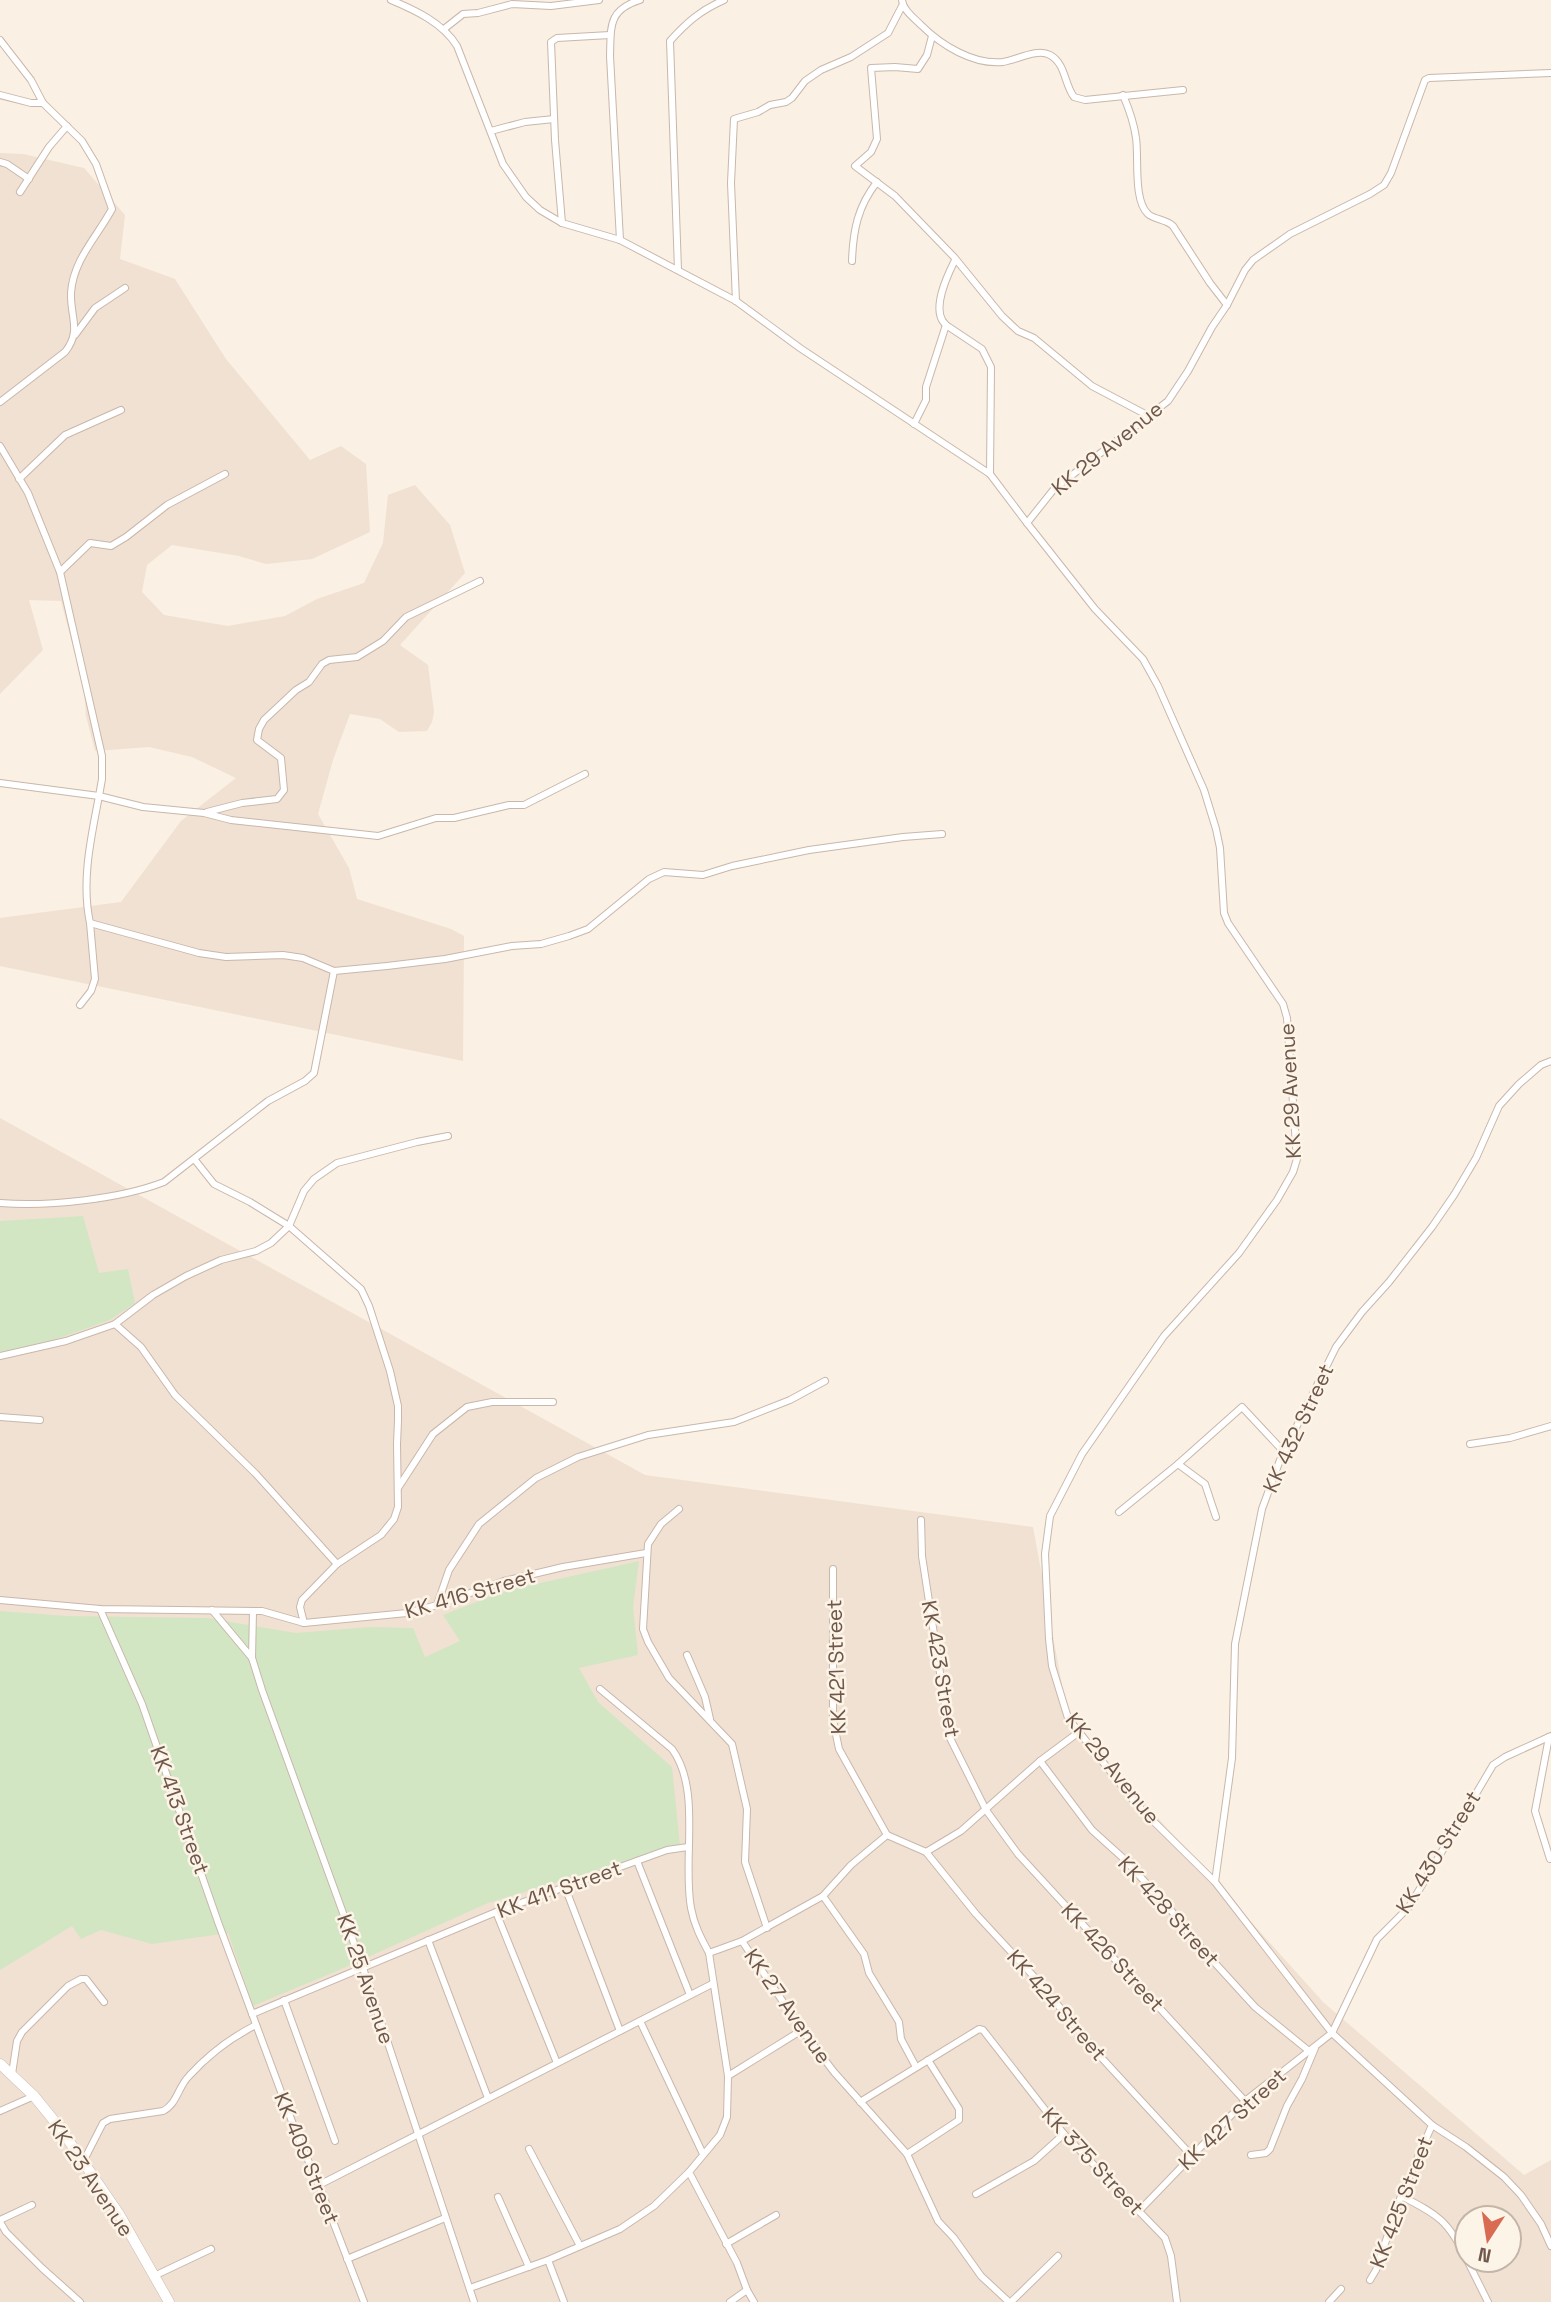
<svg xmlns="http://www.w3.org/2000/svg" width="1551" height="2302" viewBox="0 0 1551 2302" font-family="'Space Grotesk',sans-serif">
  <rect width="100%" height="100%" fill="#faf0e3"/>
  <g fill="#f1e1d2" fill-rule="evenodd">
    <polygon points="0,153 23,154 84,168 125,215 120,259 175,279 226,359 310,460 341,446 366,464 370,532 312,559 266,564 239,556 172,545 147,565 142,592 164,615 228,626 285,616 317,599 364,583 383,543 388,495 415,485 450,525 465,573 400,645 428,665 434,712 432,722 427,731 399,732 380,719 350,714 333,760 318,814 349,868 357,899 451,929 464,936 463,1061 0,966 0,918 121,902 181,821 236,778 192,757 149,747 95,751 86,716 84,689 61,601 29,600 43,650 0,694"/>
    <path d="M0,1118L645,1475L1033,1527L1068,1718L1323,2002L1524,2175L1551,2160V2302H0ZM1467,2218H1509V2260H1467Z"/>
  </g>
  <g fill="#d2e6c3">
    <polygon points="83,1216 99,1273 128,1269 135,1303 110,1320 0,1359 0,1221"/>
    <polygon points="639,1561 633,1607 638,1655 579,1668 598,1702 672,1767 680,1845 488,1903 337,1971 253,2006 228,1933 152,1944 101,1930 81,1939 72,1926 0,1970 0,1611 67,1616 207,1618 296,1633 370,1627 413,1628 425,1657 460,1641 443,1615 505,1591"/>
  </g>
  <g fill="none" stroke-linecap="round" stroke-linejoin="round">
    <defs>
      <g id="street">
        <path d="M391,0C415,10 443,23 457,46L503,164L526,197L540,210L562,223L620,240L736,301L800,348L990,474L1027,523"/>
        <path d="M902,0C903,10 914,18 921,25C941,45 973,65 1003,62C1017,60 1037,48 1050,55C1066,64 1064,84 1074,97L1085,100L1183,90"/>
        <polyline points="444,29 463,14 478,13 512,4 551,6 599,0"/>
        <polyline points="932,36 927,55 918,69 895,67 871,68 877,139 871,152 855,166 895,196 954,257 1002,316 1018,331 1034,338 1092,386 1147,415"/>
        <path d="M0,40L31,80L43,103L82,141L96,164L112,209C97,237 73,260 71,293C70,317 82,331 65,352L0,402"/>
        <polyline points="1551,73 1429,78 1425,80 1391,173 1384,185 1370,194 1290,234 1253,260 1245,270 1227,305 1212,327 1188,371 1168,401 1054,489 1027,523 1095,609 1143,659 1158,686 1204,790 1216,829 1220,848 1224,913 1228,923 1283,1004 1287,1018 1297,1159 1293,1172 1277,1200 1239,1253 1164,1336 1082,1454 1050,1516 1045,1554 1049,1639 1052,1666 1068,1718 1137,1805 1215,1882 1332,2033 1432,2125 1466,2147 1504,2177 1521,2195 1541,2224 1551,2246"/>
        <polyline points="0,95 31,103 43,103"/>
        <path d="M1123,95C1129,109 1134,122 1136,138C1139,158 1133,200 1148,214C1155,220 1166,219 1173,226L1210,283L1227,305"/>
        <polyline points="491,131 525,122 554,119"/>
        <polyline points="0,162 7,164 29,179"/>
        <polyline points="20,192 49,147 67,126"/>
        <polyline points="562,223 555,140 551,42 557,38 610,35"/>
        <path d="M620,240L610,56C611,26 608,10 640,0"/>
        <path d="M955,260C947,276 930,311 946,325L982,349L991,367L990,474"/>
        <path d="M852,261C853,230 858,206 877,182"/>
        <path d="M678,270L670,41C687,22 701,10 724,0"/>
        <polyline points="736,301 731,183 734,119 758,112 770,105 786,102 792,98 805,81 821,70 851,57 888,33 902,6"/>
        <polyline points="75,335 95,308 125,288"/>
        <polyline points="914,424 926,400 926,387 946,325"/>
        <polyline points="0,446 28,493 60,572 102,756 102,779 99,796 143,807 204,813 231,820 378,836 436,818 454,818 509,805 524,805 585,774"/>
        <polyline points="19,479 65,435 121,410"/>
        <polyline points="60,572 90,543 111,546 126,537 167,505 225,474"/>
        <path d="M0,783L99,796C91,838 81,881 90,923L199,953L226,957L283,955L303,958L334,971L387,966L445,959L512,946L541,944L569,936L588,929L649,879L664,872L703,875L732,866L809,850L903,837L942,834"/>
        <polyline points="207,812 242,803 277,799 284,790 281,758 257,740 259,729 264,720 296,690 309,682 322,664 329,660 357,657 383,641 406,617 480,581"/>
        <polyline points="80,1005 91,991 95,979 90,923"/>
        <polyline points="195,1160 214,1184 250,1202 289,1226 361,1289 369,1306 390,1371 398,1406 398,1421 397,1444 398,1507 394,1519 381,1535 337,1564 302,1600 300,1607 304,1623"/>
        <path d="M0,1203C48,1207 120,1199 164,1182L268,1101L305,1081L314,1073L334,971"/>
        <polyline points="115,1324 141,1347 175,1395 255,1473 337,1564"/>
        <polyline points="0,1356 66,1341 115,1324 153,1295 186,1276 221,1260 256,1251 271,1243 289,1226 304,1191 314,1179 337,1163 417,1142 448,1136"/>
        <polyline points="0,1417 40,1420"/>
        <polyline points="1470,1444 1510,1438 1551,1426"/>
        <polyline points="398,1488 433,1434 467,1407 492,1402 553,1402"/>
        <polyline points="679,1509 661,1524 648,1544 643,1629 648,1642 669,1678 732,1744 747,1809 745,1862 767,1928"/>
        <polyline points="1119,1512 1178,1464"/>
        <polyline points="1216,1517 1205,1484 1178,1464 1242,1407 1284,1452"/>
        <polyline points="921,1520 922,1556 950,1738 986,1810 1018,1854 1245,2101"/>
        <polyline points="833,1569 833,1720 839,1749 887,1835"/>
        <polyline points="0,1600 100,1609 262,1611 304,1623 407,1613 437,1605 504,1581 563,1567 646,1553"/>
        <polyline points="437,1605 449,1570 479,1524 536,1478 578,1457 648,1435 734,1422 790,1400 825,1381"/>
        <polyline points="100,1609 142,1704 218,1922 297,2135 319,2185 364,2302"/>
        <polyline points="212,1610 252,1658"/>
        <polyline points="253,1611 252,1658 262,1690 363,1968 474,2302"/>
        <polyline points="687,1655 705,1697 710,1719"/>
        <path d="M600,1689L672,1749C702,1790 682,1859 691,1908C694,1925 701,1938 709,1953"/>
        <polyline points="1549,1737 1535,1811 1550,1859"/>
        <polyline points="1040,1761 1092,1830 1123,1858 1170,1909 1194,1940 1255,2007 1309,2051"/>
        <polyline points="926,1852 976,1914 1038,1981 1099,2055 1191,2155"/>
        <polyline points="637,1861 690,1995"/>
        <polyline points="1215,1882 1232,1758 1235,1644 1262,1509 1280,1460 1336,1347 1362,1312 1389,1282 1432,1227 1454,1195 1476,1158 1499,1106 1519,1084 1541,1065 1551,1061"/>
        <polyline points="565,1887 620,2031"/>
        <polyline points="823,1896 864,1954 869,1973 899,2022 901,2039 916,2067"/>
        <polyline points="496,1912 557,2063"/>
        <polyline points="428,1940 488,2098"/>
        <polyline points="742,1941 709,1953 728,2076 727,2117 720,2135 689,2172 737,2263 747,2290 754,2302"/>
        <polyline points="284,2000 335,2141"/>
        <polyline points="252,2014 496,1912 667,1850 688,1847"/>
        <polyline points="640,2021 703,2154"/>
        <polyline points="12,2074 17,2041 22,2032 68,1986 81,1979 86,1979 104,2002"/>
        <polyline points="728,2076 802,2030"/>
        <polyline points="860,2102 979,2029 983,2030 1064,2134 1165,2238 1171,2256 1177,2302"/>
        <polyline points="0,2111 34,2096"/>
        <polyline points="529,2149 580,2246"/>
        <polyline points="907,2154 959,2120 959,2109 928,2060"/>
        <polyline points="1251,2155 1266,2153 1270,2149 1287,2106 1302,2079 1315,2048"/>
        <path d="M83,2162L103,2123L110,2119L163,2111C177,2104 178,2087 189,2076C209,2054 230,2038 256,2025"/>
        <polyline points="319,2185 712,1984"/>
        <polyline points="976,2194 1034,2161 1064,2134"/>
        <path d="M1401,2196C1439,2215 1448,2221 1467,2259"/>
        <polyline points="498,2197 529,2267"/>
        <polyline points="1139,2211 1245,2101 1332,2033 1377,1939 1409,1907 1493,1765 1505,1757 1551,1736"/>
        <polyline points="0,2220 32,2205"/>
        <polyline points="0,2222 6,2232 42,2268 80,2302"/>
        <polyline points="726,2244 776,2215"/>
        <polyline points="347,2259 445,2218"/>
        <polyline points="548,2260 564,2302"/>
        <polyline points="1467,2260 1488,2302"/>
        <polyline points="154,2276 211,2249"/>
        <polyline points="1370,2280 1376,2270 1401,2196 1432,2125"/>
        <polyline points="470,2288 548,2260 620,2229 654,2206 689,2172"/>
        <polyline points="730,2302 747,2290"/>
        <polyline points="1009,2302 981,2276 954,2238 938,2221 907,2154 834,2072 802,2030 742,1941 823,1896 851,1865 887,1835 926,1852 961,1831 1040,1761 1079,1732"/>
        <polyline points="1011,2302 1058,2256"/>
        <polyline points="1329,2302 1341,2289"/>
      </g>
      <polyline id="secondary" points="0,2064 34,2096 60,2128 119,2214 169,2302"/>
    </defs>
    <use href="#street" stroke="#c9b7ab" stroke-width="8"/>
    <use href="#secondary" stroke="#ceb9ab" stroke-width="11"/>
    <use href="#street" stroke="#fff" stroke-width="6"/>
    <use href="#secondary" stroke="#fff" stroke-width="10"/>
  </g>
  <g text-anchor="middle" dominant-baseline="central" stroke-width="5" stroke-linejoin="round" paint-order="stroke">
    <g font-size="21" fill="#6f574b" stroke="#fdf4e8">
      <text transform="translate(1107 448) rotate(-39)">KK 29 Avenue</text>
      <text transform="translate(1290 1091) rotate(-93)">KK 29 Avenue</text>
      <text transform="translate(1298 1428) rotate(-65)">KK 432 Street</text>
      <text transform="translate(470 1593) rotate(-16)">KK 416 Street</text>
      <text transform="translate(836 1667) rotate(-92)">KK 421 Street</text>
      <text transform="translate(941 1669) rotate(80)">KK 423 Street</text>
      <text transform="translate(1113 1768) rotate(51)">KK 29 Avenue</text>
      <text transform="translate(180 1810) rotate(70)">KK 413 Street</text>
      <text transform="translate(1438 1852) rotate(-58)">KK 430 Street</text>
      <text transform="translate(559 1889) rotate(-20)">KK 411 Street</text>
      <text transform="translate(1169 1911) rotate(48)">KK 428 Street</text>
      <text transform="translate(1113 1957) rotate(47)">KK 426 Street</text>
      <text transform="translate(366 1979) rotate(71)">KK 25 Avenue</text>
      <text transform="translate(1057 2005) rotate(49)">KK 424 Street</text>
      <text transform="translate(788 2006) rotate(55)">KK 27 Avenue</text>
      <text transform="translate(1232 2119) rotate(-43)">KK 427 Street</text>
      <text transform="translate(307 2158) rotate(68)">KK 409 Street</text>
      <text transform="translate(1093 2161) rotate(47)">KK 375 Street</text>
      <text transform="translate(91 2178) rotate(56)">KK 23 Avenue</text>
      <text transform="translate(1401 2202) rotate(-69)">KK 425 Street</text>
    </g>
  </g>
  <g transform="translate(1488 2239) rotate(192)"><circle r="33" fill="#fdf4e8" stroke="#c4b5a9" stroke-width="2"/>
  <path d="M0-5L12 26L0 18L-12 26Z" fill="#d96b52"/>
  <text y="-10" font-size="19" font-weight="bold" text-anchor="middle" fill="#6f574b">N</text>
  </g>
</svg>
